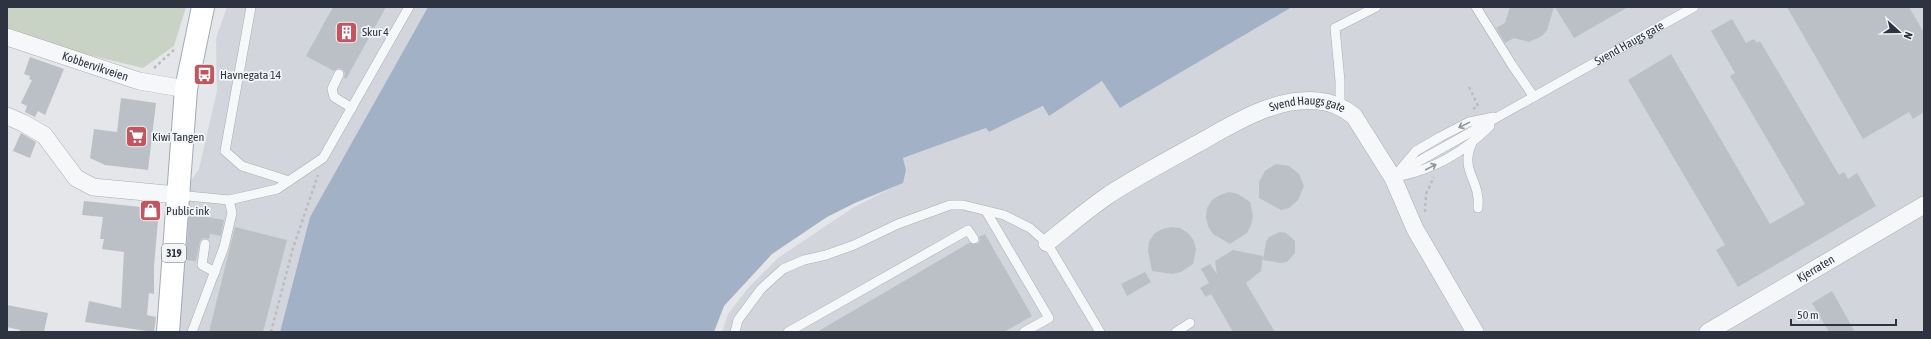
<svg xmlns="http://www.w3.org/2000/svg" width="1931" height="339" viewBox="0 0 1931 339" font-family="'Asap Condensed',sans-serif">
  <rect width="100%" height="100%" fill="#e4e6ea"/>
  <g fill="#d2d5dc">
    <polygon points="227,7 428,7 310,217 280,332 176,332 190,182 199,169 217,91 216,38"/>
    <polygon points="1292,7 1924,7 1924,332 722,332 728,314 748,288 778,258 854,207 902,183 906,170 903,158 986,128 989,132 1044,106 1049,115 1102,80 1120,108"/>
  </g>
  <polygon fill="#c8d3c6" points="7,7 186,7 174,46 143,68 72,51 7,29"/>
  <polygon fill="#a3b1c6" points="428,7 1292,7 1120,108 1102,81 1049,116 1043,106 989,132 986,128 903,158 906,170 903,183 855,203 827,217 772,254 724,306 714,332 280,332 310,217"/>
  <g fill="#bbbfc6">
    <polygon points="333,7 386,7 346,79 344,77 345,73 342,69 338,68 334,71 306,56"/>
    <polygon points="1510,7 1554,7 1547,30 1542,36 1529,42 1514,38 1505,43 1496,28 1505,23"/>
    <polygon points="1555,7 1628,7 1574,38"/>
    <polygon points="1787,7 1909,7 1924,33 1924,112 1913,119 1909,112 1863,139"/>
    <polygon points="1732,19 1746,43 1754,39 1757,43 1760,41 1839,175 1844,172 1848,179 1857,173 1876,206 1738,287 1716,250 1725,245 1628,80 1671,54 1770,224 1805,204 1730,76 1735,73 1711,31"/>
    <polygon points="30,57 64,69 45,115 38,111 35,117 25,112 27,106 21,103 32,80 29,79 30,76 24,74"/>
    <polygon points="121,98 156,103 148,170 105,165 90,158 94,129 117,132"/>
    <polygon points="21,133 36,142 30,158 13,151"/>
    <polygon points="1276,164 1289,166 1299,174 1304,186 1298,200 1289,208 1281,210 1259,198 1259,182 1265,171"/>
    <polygon points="1229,192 1238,194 1250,202 1253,216 1251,225 1247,233 1230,244 1213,234 1208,226 1206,217 1207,208 1212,200 1220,195"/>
    <polygon points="84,201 159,209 154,266 154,294 149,293 147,315 156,317 154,332 85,322 89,301 121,308 124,252 102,249 104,239 100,239 103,217 82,215"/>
    <polygon points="189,214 224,220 221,236 210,234 209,239 203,238 200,241 196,261 186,260"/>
    <polygon points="235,227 287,240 263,332 209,332"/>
    <polygon points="1171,227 1180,228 1188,233 1194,241 1196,250 1193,264 1181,272 1172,274 1152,271 1148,251 1149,242 1154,234 1162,229"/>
    <polygon points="1280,232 1286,233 1295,241 1295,253 1287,262 1281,263 1263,260 1266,242 1269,237"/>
    <polygon points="985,234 1032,316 1004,332 817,332 969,243 977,244 980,241 979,237"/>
    <polygon points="1233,250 1263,256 1261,271 1246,283 1275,332 1233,332 1211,294 1206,297 1200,288 1209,283 1201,269 1210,264 1217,274 1215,261"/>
    <polygon points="1145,272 1151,282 1127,296 1121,284"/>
    <polygon points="1832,291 1855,332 1829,332 1812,303"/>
    <polygon points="7,305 48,313 44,332 20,332 20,330 7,327"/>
  </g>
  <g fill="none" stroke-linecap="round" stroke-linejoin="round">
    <defs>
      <g id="service">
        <polyline points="251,7 225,151 242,166 289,181"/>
        <polyline points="1476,7 1512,65 1534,97"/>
        <polyline points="339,74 332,89 334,97 352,108"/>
        <polyline points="1340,107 1340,81 1335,28 1376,7"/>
        <path d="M1472,143C1459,171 1481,180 1478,208"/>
        <polyline points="1400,170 1416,151 1440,137 1469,122 1494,117"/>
        <path d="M1400,176C1435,169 1465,151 1490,126"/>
        <path id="s1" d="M1393,178L1421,160L1694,7"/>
        <polyline points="178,195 229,200 277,189 323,158 409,7"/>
        <polyline points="986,211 1049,318 1024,332"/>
        <polyline points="205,244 202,265 215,272"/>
        <polyline points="192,332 224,247 232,213 229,200"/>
        <polyline points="735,332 738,320 761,289 783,269 804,260 826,255 854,245 898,224 950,205 963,205 1004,215 1030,228 1047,243 1100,332"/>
        <polyline points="788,332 968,230 974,239"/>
        <polyline points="1176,332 1190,323"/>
      </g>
      <g id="minor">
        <path id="s2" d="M7,37L139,81L186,89"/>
        <polyline points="7,116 23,123 44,135 76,178 93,187 177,195"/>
        <path id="s3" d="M1047,243C1068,226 1088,209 1110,194C1138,176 1168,160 1197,144C1233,124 1274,97 1318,101C1332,102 1344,108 1354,116L1393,178L1415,229L1475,332"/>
        <path id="s4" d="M1708,332L1924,205"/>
      </g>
      <polyline id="primary" points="168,332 186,89 203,7"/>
    </defs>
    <use href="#service" stroke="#a9adb4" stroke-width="10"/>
    <use href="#minor" stroke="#a9adb4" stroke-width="18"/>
    <use href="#primary" stroke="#a4aab4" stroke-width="24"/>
    <g stroke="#babcc2" stroke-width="2.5" stroke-dasharray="3 3" stroke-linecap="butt">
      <polyline points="154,68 176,48"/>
      <polyline points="1469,87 1478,106 1473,109"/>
      <polyline points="1425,212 1426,194 1434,177"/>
      <polyline points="271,332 293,248 318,175"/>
    </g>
    <use href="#service" stroke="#f6f7f9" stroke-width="9"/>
    <use href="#minor" stroke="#f6f7f9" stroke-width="17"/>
    <use href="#primary" stroke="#fff" stroke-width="22"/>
  </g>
  <defs><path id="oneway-shaft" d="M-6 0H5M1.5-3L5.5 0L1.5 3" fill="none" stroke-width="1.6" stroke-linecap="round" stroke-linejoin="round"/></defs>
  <g stroke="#92959d">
    <use href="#oneway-shaft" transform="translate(1464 125) rotate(154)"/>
    <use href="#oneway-shaft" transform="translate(1431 167) rotate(-28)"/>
  </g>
  <defs>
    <symbol id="building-square" viewBox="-11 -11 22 22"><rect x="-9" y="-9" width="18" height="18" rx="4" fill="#c05760" stroke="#f3f5f7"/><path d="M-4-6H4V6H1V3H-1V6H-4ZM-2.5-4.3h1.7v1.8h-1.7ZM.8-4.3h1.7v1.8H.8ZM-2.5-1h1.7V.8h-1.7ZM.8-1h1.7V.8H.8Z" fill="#fff"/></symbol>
    <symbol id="bus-square" viewBox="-11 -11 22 22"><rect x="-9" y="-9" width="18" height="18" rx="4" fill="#c05760" stroke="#f3f5f7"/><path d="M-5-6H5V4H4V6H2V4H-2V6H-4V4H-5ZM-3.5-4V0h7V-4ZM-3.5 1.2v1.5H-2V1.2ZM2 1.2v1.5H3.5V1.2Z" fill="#fff"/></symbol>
    <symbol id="supermarket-square" viewBox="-11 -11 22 22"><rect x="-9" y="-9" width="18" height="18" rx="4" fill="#c05760" stroke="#f3f5f7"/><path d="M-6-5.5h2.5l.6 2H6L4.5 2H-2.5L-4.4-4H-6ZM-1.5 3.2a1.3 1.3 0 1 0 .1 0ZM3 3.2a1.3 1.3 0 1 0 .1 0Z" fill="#fff"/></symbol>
    <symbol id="shop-square" viewBox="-11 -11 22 22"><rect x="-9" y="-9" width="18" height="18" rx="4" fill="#c05760" stroke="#f3f5f7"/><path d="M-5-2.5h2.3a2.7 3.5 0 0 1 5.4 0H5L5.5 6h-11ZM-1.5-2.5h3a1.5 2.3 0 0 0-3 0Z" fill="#fff"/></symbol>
  </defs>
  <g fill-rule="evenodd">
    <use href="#building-square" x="334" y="20" width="25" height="25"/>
    <use href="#bus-square" x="192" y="62" width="25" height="25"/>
    <use href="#supermarket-square" x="124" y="124" width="25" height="25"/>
    <use href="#shop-square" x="138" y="198" width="25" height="25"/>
  </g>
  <g text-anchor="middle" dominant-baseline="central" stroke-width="3.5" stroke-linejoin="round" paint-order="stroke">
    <rect fill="#f3f5f7" stroke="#686d78" stroke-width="1" x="162" y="244" width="24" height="18" rx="3"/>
    <g font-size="11" font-weight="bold" fill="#2d3341">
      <text x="174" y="253">319</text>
    </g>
    <g font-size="12" fill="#2d3341" stroke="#f3f5f7" text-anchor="start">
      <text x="362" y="32">Skur 4</text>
      <text x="220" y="75">Havnegata 14</text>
      <text x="152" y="137">Kiwi Tangen</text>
      <text x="166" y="211">Public ink</text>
    </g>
    <g font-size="12" fill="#2d3341" stroke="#f3f5f7">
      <text stroke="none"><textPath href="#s1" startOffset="272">Svend Haugs gate</textPath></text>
      <text stroke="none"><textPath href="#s2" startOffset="93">Kobbervikveien</textPath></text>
      <text stroke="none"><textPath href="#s3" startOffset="300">Svend Haugs gate</textPath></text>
      <text stroke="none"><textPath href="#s4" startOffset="125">Kjerraten</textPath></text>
    </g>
  </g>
  <rect width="1931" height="339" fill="none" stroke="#2d3341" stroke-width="16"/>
  <g transform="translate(1899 32) rotate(111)" stroke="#f3f5f7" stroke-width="3" paint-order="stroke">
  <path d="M0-3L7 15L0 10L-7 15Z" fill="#2d3341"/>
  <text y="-6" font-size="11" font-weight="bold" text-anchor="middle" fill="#2d3341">N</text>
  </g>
  <path d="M1791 319v6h105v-6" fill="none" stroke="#2d3341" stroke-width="2"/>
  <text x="1797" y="319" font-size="12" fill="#2d3341" stroke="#f3f5f7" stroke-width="3" paint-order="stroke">50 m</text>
</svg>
